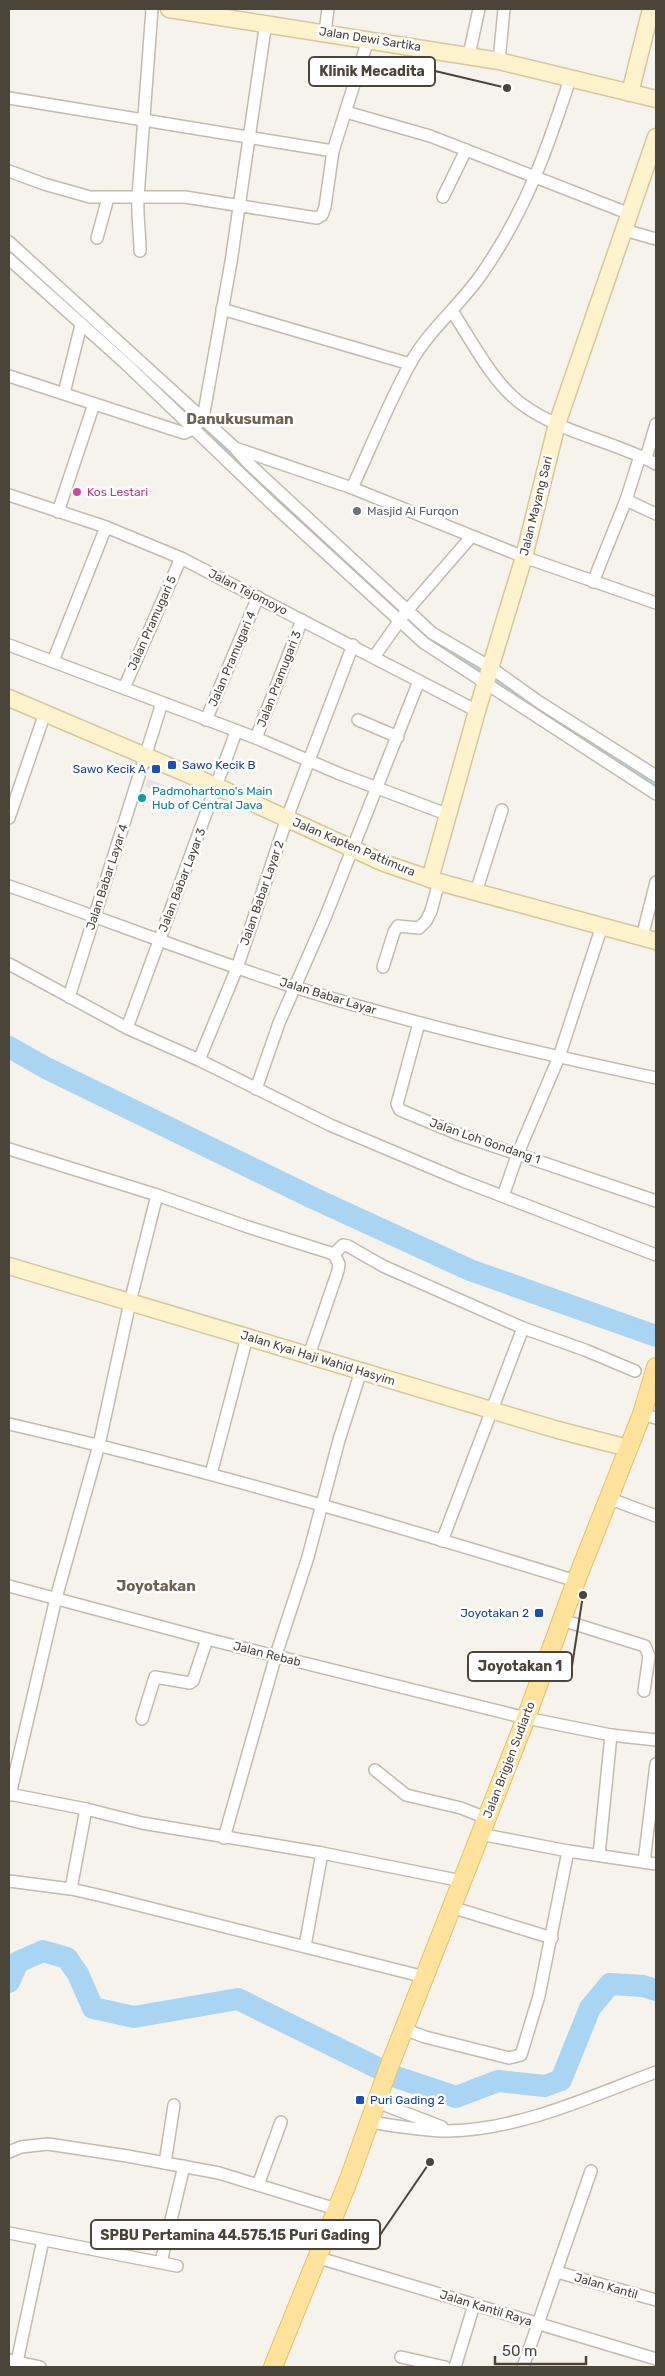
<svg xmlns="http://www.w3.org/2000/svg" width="665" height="2376" viewBox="0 0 665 2376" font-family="Rubik,sans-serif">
  <rect width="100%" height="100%" fill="#f6f3ec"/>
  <polygon fill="#e5e3e0" points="148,779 166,786 163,793 145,786"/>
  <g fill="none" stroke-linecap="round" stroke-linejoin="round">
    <g stroke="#a9d4f2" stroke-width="12">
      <polyline points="91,325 339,558"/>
      <polyline points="431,642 492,676 525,698"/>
      <polyline points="550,715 656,787"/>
    </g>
    <g stroke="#a9d4f2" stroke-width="22">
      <polyline points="9,1047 46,1068 313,1198 470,1270 656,1336"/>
      <polyline points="9,1982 18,1962 43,1951 67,1958 78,1974 93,2008 134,2017 238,1999 396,2077 456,2097 498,2081 545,2086 561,2080 590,2008 610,1984 643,1986 656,1990"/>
    </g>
    <defs>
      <g id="street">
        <polyline points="325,32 328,9"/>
        <polyline points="469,55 479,9"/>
        <polyline points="499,61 504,9"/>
        <polyline points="9,98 333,151"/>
        <polyline points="346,112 430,136 630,214"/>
        <polyline points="9,171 44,184 90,197 185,197 317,218 322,215 325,207 333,151 368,40"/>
        <polyline points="443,197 466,150"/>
        <polyline points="624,230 656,239"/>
        <polyline points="97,238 108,198"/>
        <polyline points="9,242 234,447 247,462 432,633 490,667 539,702 656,776"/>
        <path d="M140,251C140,232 137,217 138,197L152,9"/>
        <polyline points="9,259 125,363 271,503 424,643 656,794"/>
        <polyline points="222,309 410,364"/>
        <path d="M452,311C472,341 493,384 523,405C563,434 614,441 656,464"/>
        <polyline points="9,376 184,433 193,429 203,418 231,262 266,22"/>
        <polyline points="64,393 81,325"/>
        <polyline points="238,449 352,488 524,557 656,603"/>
        <polyline points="646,458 656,424"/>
        <path d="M352,488C371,447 388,404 410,364C429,329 461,305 483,272C526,210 547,150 570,79"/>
        <polyline points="9,495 106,527 181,558 477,711"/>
        <polyline points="626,500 656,514"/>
        <polyline points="58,512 94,404"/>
        <polyline points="593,582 626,500 640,456"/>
        <polyline points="9,645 256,738 340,774 449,815"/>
        <polyline points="374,657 405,613 471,537"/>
        <polyline points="53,661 106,527"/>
        <polyline points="124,688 181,558"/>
        <polyline points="206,720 258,597"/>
        <polyline points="358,720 398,737"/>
        <polyline points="256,738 302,620"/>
        <polyline points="9,818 45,713"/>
        <path d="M9,886C104,919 198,956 294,987C413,1024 534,1052 656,1078"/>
        <polyline points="476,892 502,810"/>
        <polyline points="642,937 656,882"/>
        <polyline points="9,964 127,1028 199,1060 330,1125 463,1181 656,1255"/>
        <polyline points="383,967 394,932 398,926 419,928 426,921 431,911 439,882"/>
        <polyline points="69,997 162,703"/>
        <polyline points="419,1023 397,1104 400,1110 458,1134 656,1201"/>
        <polyline points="127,1028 236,732"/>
        <polyline points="199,1060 237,968 287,818 353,645"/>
        <polyline points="256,1089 279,1023 325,918 419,681"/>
        <polyline points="9,1149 157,1195 248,1227 334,1254 339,1264 338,1271 309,1355"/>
        <polyline points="503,1196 518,1153 559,1057 602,926"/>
        <polyline points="334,1254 343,1245 348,1246 383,1266 523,1328 585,1350 635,1371"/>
        <polyline points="642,1414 656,1418"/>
        <path d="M9,1424C200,1468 388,1523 576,1581"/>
        <polyline points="211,1474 247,1337"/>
        <polyline points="608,1498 656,1516"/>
        <polyline points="442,1541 523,1328"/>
        <polyline points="9,1586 207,1639 526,1718 611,1735 656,1740"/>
        <polyline points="562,1620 645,1646 649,1656 644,1691"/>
        <polyline points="142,1719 155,1677 190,1683 193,1681 207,1639"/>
        <polyline points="375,1770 406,1795 461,1808 486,1818"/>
        <polyline points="9,1794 86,1809 142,1823 322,1853 462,1881"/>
        <polyline points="10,1795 56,1598 99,1445 130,1302 157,1195"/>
        <polyline points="480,1834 568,1851 656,1864"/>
        <polyline points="224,1838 276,1655 308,1557 339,1440 361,1371"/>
        <polyline points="599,1855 611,1735"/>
        <polyline points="644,1862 656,1764"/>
        <polyline points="9,1881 71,1889 102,1896 425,1977"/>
        <polyline points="71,1889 86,1809"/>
        <polyline points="451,1907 552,1938"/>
        <polyline points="305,1946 322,1853"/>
        <polyline points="404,2029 425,2037 509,2058 521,2055 539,1996 568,1851"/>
        <polyline points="377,2102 442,2127"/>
        <path d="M370,2122C396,2126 422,2131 449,2131C522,2129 589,2097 656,2072"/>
        <polyline points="9,2152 21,2147 48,2144 127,2156 219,2173 336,2209"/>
        <polyline points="165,2163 174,2105"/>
        <polyline points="258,2185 281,2122"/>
        <polyline points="9,2233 177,2266"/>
        <polyline points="316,2257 656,2359"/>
        <polyline points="161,2262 184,2166"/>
        <polyline points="557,2272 656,2300"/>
        <polyline points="401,2357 445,2367"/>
        <polyline points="9,2360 40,2367"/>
        <polyline points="17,2362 43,2240"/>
        <polyline points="455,2367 474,2305"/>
        <polyline points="523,2367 591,2171"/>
      </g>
      <g id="secondary">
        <polyline points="169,9 499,61 656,99"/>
        <polyline points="630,93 651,9"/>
        <polyline points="9,698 218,787 384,863 439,882 656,941"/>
        <polyline points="430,879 477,711 524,557 557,424 656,137"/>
        <polyline points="9,1266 558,1430 628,1448"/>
      </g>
      <polyline id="primary" points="273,2367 349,2179 389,2067 526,1718 576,1581 642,1414 656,1367"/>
    </defs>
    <use href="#street" stroke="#c2bbae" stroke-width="14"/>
    <use href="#secondary" stroke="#d6c79b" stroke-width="19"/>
    <use href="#primary" stroke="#e6c16a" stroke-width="20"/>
    <use href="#street" stroke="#fff" stroke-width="11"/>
    <use href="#secondary" stroke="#fff3cd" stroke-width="16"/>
    <use href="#primary" stroke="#ffe39c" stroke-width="18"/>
  </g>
  <circle fill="#d1479c" stroke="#fff" stroke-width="2" cx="77" cy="492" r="5"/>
  <circle fill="#6b7280" stroke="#fff" stroke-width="2" cx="357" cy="511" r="5"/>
  <g fill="#1a4fb4" stroke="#fff" stroke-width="2">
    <rect x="167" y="760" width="10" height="10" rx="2.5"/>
    <rect x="151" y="764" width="10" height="10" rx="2.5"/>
    <rect x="534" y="1608" width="10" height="10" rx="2.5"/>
    <rect x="355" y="2095" width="10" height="10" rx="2.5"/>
  </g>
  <circle fill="#0f9aa8" stroke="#fff" stroke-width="2" cx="142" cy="798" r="5"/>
  <g text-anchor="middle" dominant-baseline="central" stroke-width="5" stroke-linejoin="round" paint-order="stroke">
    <g font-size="12" fill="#4b4439" stroke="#fff">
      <text transform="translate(370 39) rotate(9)">Jalan Dewi Sartika</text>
      <text transform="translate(536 506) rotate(-76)">Jalan Mayang Sari</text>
      <text transform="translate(248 592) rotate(27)">Jalan Tejomoyo</text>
      <text transform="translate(152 623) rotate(-66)">Jalan Pramugari 5</text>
      <text transform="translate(232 659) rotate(-67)">Jalan Pramugari 4</text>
      <text transform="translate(279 679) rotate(-69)">Jalan Pramugari 3</text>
      <text transform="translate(354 847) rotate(23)">Jalan Kapten Pattimura</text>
      <text transform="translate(107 877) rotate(-72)">Jalan Babar Layar 4</text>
      <text transform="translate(182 880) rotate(-69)">Jalan Babar Layar 3</text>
      <text transform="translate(262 893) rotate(-71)">Jalan Babar Layar 2</text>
      <text transform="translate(328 996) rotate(17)">Jalan Babar Layar</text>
      <text transform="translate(485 1141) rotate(19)">Jalan Loh Gondang 1</text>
      <text transform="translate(318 1358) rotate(17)">Jalan Kyai Haji Wahid Hasyim</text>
      <text transform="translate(267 1654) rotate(14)">Jalan Rebab</text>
      <text transform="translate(509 1760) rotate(-69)">Jalan Brigjen Sudiarto</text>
      <text transform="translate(606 2286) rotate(16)">Jalan Kantil</text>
      <text transform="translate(486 2308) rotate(17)">Jalan Kantil Raya</text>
    </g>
    <g font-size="12" fill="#b23c85" stroke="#fff" text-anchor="start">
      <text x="87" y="492">Kos Lestari</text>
    </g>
    <g font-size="12" fill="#5b616d" stroke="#fff" text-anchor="start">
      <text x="367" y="511">Masjid Al Furqon</text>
    </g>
    <g font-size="12" fill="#164399" stroke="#fff" text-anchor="start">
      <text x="182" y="765">Sawo Kecik B</text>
      <text x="146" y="769" text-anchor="end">Sawo Kecik A</text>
      <text x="529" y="1613" text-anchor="end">Joyotakan 2</text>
      <text x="370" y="2100">Puri Gading 2</text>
    </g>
    <g font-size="12" fill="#0d838f" stroke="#fff" text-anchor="start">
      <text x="152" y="791">Padmohartono's Main<tspan x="152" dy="14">Hub of Central Java</tspan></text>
    </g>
    <g font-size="15" font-weight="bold" fill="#6e6250" stroke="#fff">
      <text x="240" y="419">Danukusuman</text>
      <text x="156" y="1586">Joyotakan</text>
    </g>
  </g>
  <path fill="none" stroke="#4b4439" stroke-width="2" d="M507 88L435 71M583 1595L572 1666M430 2162L380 2235"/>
  <g fill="#4b4439" stroke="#fff" stroke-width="2">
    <circle cx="507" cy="88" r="5"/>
    <circle cx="583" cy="1595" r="5"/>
    <circle cx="430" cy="2162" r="5"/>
  </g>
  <g fill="#fff" stroke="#4b4439" stroke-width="2">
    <rect x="309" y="57" width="126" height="29" rx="5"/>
    <rect x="468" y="1652" width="104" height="29" rx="5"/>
    <rect x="91" y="2220" width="289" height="29" rx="5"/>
  </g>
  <g font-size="14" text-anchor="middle" font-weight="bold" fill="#4b4439">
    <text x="372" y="76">Klinik Mecadita</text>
    <text x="520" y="1671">Joyotakan 1</text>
    <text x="235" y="2240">SPBU Pertamina 44.575.15 Puri Gading</text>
  </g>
  <rect width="665" height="2376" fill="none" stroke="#4b4439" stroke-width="20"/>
  <path d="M495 2356v8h91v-8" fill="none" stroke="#4b4439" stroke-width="2.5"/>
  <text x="502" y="2356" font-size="15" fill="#4b4439" stroke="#ffffff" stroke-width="4" paint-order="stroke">50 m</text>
</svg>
